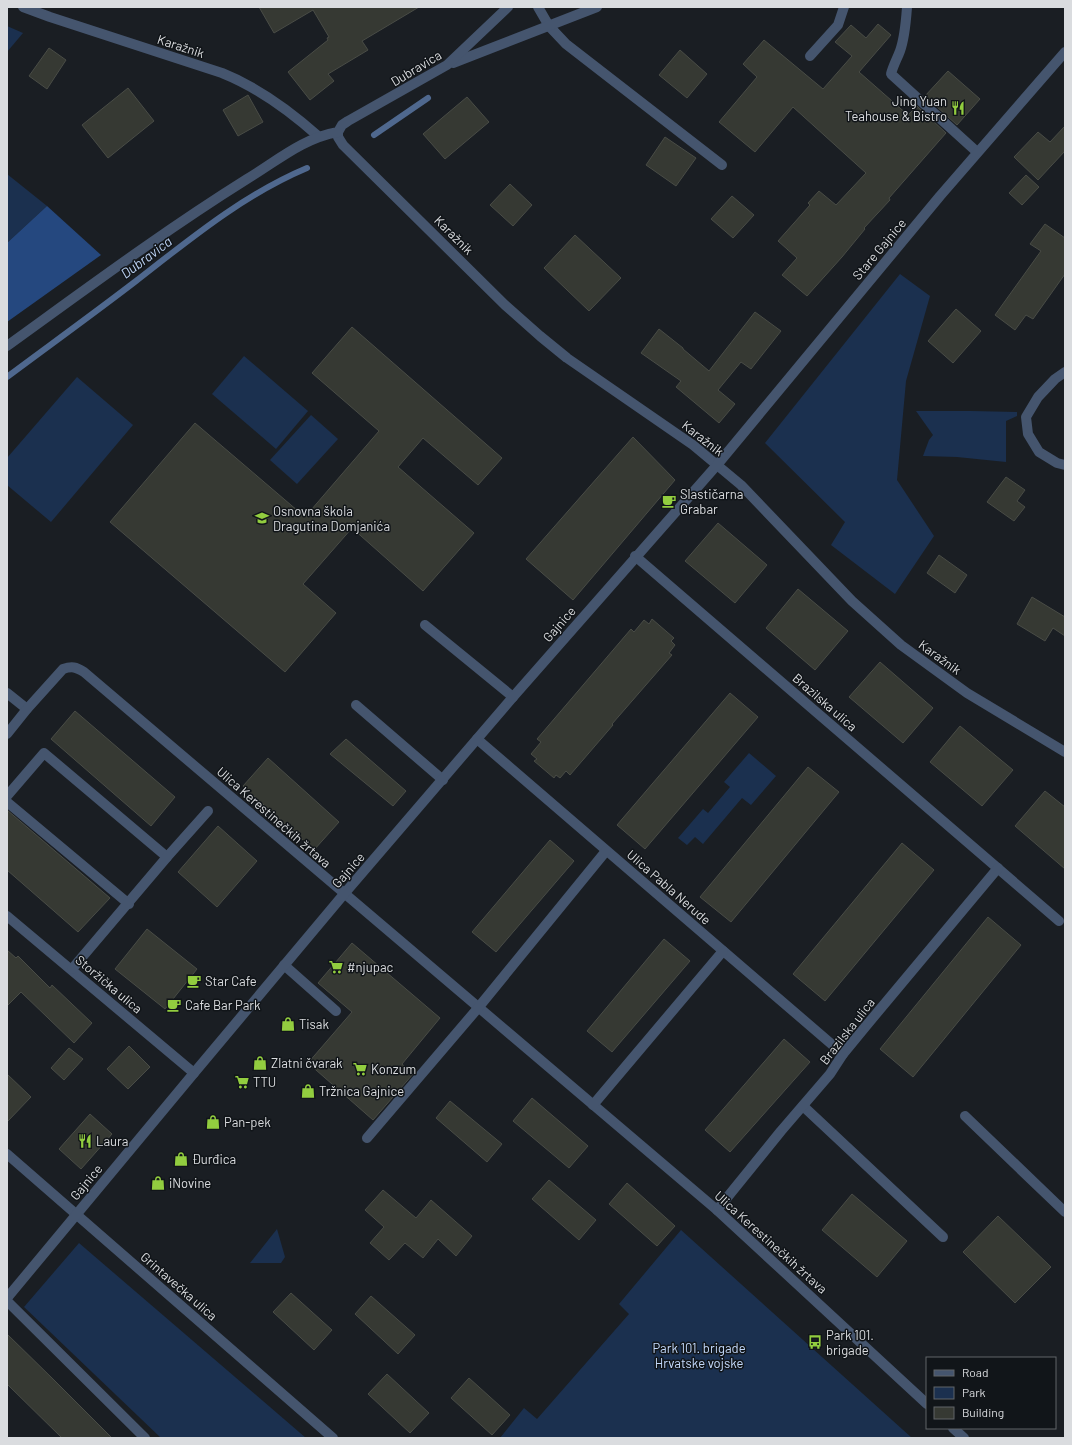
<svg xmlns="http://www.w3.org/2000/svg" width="1072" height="1445" viewBox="0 0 1072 1445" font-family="Barlow,sans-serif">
  <rect width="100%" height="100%" fill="#1a1e23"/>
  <g fill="#1b304f">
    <polygon points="7,26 23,33 7,52"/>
    <polygon points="7,174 47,206 7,243"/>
    <polygon points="900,274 930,296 906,381 897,480 934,536 895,594 831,545 845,522 765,443"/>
    <polygon points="244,356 308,411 276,449 212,394"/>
    <polygon points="77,377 133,425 51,522 7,485 7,458"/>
    <polygon points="916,411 971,411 1017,412 1017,416 1006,421 1006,462 957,457 923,456 929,440 933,435"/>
    <polygon points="311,415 338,439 297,484 270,460"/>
    <polygon points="749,753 776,776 751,805 742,798 703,844 695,837 687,845 678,838 703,809 708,813 730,787 724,782"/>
    <polygon points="277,1229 285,1257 281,1263 250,1263"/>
    <polygon points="681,1230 912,1438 500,1438 524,1408 537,1419 629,1314 619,1304"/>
    <polygon points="79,1243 306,1438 161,1438 24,1307"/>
  </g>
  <polygon fill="#25487f" points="47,206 101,255 7,322 7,243"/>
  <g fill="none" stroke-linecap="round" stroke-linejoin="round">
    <g stroke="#4f688e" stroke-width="6">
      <polyline points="374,135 428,98"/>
      <path d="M7,377C50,345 93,314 136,281C190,239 243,195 307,168"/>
    </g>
  </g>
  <g fill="#363933" stroke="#494c46">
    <polygon points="259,7 419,7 362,41 368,50 328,74 334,81 310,100 288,72 328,40 327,38 329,37 313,10 274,33"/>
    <polygon points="878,24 891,35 859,72 908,115 917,106 946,133 889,198 890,200 864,228 865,229 842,257 807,296 782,275 797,258 778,241 810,205 808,203 819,191 836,205 866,173 793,107 755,152 719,122 757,77 743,64 764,40 823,89 852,56 835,42 851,25 866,38"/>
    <polygon points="49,48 66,60 47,89 29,76"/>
    <polygon points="680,50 707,74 687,98 659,75"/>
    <polygon points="948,71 980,99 957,125 925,96"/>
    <polygon points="128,88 154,121 108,158 82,125"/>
    <polygon points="248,95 263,122 238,136 223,110"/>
    <polygon points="467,97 489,122 445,159 423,134"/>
    <polygon points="1065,126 1065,151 1038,180 1014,157 1038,132 1050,142"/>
    <polygon points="665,137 696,158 676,186 646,165"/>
    <polygon points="1026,175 1039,187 1022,205 1009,193"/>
    <polygon points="510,184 532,205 513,226 490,205"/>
    <polygon points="732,196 754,215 733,238 711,219"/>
    <polygon points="1045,224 1065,238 1065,274 1033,319 1026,315 1015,330 995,315 1041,251 1030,244"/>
    <polygon points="575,235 621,278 589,311 544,268"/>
    <polygon points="956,309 981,331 953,363 928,341"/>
    <polygon points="755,312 781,331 751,369 741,362 718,390 735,404 719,423 676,387 681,381 641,353 659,329 683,348 683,349 709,371"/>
    <polygon points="352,327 502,458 478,485 423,438 398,467 474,533 423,591 352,528 303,584 336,613 285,672 110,522 195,423 305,517 379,431 312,373"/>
    <polygon points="633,437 675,480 573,600 526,559"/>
    <polygon points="1006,477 1025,490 1017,501 1025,507 1014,521 987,502"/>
    <polygon points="718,523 767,565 735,603 685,561"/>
    <polygon points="939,555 967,575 955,593 927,573"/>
    <polygon points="798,589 848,631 815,670 766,628"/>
    <polygon points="1032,597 1065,617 1065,636 1053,628 1045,641 1017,624"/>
    <polygon points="652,619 674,638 671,641 675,645 669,653 672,655 612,724 613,725 570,775 566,771 560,778 556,775 554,778 534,761 537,759 531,754 541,742 537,739 631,629 634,632 644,620 649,624"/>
    <polygon points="880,662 933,708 903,743 849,697"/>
    <polygon points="730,693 758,717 645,849 617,825"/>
    <polygon points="75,711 175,797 151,826 51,739"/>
    <polygon points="960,726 1013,770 982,806 930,762"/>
    <polygon points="346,739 406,791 393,806 330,754"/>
    <polygon points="268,758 339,822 314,850 243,786"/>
    <polygon points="808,767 839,792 731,922 700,897"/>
    <polygon points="1045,791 1065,807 1065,869 1015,826"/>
    <polygon points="7,810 110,898 78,932 7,870"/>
    <polygon points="218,826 257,861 217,907 178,872"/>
    <polygon points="550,840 574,861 496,952 472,932"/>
    <polygon points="902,843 934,870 825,1001 793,974"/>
    <polygon points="988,917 1021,945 913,1077 880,1049"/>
    <polygon points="147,929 197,969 165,1009 115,969"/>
    <polygon points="664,939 690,961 612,1052 587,1031"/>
    <polygon points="352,943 440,1018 402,1064 413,1074 373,1120 308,1063 352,1012 318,983"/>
    <polygon points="7,950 16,958 18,956 50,988 52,985 92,1023 74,1043 21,992 7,1006"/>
    <polygon points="784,1039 810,1062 730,1152 705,1130"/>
    <polygon points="129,1046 150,1067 128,1089 107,1069"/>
    <polygon points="69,1048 83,1059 64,1080 51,1068"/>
    <polygon points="7,1074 31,1097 7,1122"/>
    <polygon points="532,1098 588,1146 569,1168 513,1121"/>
    <polygon points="450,1101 502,1144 487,1162 436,1118"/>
    <polygon points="90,1114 112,1134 81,1169 59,1149"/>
    <polygon points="549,1180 596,1220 579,1240 532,1199"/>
    <polygon points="627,1183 675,1226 657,1246 609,1204"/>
    <polygon points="383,1190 416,1218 431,1200 472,1236 456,1256 438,1239 423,1258 405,1243 389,1260 370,1243 384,1227 365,1210"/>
    <polygon points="852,1194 907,1241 877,1277 822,1230"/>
    <polygon points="998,1216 1051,1267 1015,1303 963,1252"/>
    <polygon points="291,1293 332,1330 314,1350 273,1312"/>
    <polygon points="371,1296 415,1335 398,1354 355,1314"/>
    <polygon points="7,1334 54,1380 112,1438 62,1438 7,1384"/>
    <polygon points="387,1374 429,1413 410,1433 368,1394"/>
    <polygon points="469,1378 510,1415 492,1435 451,1398"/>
  </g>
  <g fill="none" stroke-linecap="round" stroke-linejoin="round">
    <g stroke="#45556e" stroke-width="10">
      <path d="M23,7L50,17L222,73C257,87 290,111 318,136"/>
      <polyline points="538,7 549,26 566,44 722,165"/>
      <path d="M907,7C906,21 905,37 900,51C897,59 893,66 891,74L977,152"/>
      <polyline points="810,56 838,25 844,7"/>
      <polyline points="453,63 597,7"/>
      <polyline points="338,132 338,137 343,145 505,305 540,336 567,358 693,445 741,485 852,601 901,645 967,693 1065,752"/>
      <path d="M7,346C86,289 164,231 247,179C277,161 303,138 338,132L342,125L348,121L447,65L508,7"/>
      <polyline points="1065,372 1055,379 1038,397 1026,417 1028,434 1039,452 1057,463 1065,465"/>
      <polyline points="635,556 1059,921"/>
      <polyline points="425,625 513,697"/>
      <polyline points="7,693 27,709"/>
      <polyline points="356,705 443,780"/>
      <path d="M7,734L27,709L63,669C72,666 76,667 84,672L717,1210L927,1404"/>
      <polyline points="477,739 843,1054"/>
      <polyline points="7,796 44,753 167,857"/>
      <polyline points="7,802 129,904"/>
      <polyline points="7,916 194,1073"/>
      <polyline points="284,965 336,1011"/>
      <polyline points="72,969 167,857 208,811"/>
      <polyline points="593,1105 723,951"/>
      <polyline points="803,1106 943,1237"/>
      <polyline points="965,1116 1065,1212"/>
      <polyline points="367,1138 478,1008 606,851"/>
      <polyline points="7,1154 333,1438"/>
      <polyline points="717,1210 781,1131 830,1074 843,1054 866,1026 998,868"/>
      <polyline points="7,1298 194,1073 344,894 513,697 717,465 940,196 1065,52"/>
      <polyline points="7,1301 145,1438"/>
      <polyline points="953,1428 964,1438"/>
    </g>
  </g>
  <defs>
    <symbol id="restaurant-bare" viewBox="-9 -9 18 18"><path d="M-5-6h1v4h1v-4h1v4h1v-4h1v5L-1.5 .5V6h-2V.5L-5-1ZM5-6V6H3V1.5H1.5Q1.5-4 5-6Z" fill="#92cd3f" stroke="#111519" stroke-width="2.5" paint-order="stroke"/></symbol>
    <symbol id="cafe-bare" viewBox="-9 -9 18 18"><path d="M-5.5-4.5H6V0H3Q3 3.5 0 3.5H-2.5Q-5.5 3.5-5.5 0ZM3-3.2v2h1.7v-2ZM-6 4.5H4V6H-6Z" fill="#92cd3f" stroke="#111519" stroke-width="2.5" paint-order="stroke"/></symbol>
    <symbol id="school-bare" viewBox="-9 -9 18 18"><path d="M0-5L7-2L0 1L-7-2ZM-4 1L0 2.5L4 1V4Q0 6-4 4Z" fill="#92cd3f" stroke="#111519" stroke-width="2.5" paint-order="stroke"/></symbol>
    <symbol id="supermarket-bare" viewBox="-9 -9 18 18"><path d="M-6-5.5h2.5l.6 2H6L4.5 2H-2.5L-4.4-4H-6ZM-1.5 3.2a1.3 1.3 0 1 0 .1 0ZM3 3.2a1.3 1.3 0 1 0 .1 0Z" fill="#92cd3f" stroke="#111519" stroke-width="2.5" paint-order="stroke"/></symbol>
    <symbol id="shop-bare" viewBox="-9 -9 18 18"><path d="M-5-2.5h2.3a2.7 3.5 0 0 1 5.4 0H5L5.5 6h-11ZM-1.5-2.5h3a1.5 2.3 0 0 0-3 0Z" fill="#92cd3f" stroke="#111519" stroke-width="2.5" paint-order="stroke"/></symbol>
    <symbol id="bus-bare" viewBox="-9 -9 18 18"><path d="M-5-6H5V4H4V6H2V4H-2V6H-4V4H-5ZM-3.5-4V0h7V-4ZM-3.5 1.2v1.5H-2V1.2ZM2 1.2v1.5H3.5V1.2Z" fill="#92cd3f" stroke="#111519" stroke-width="2.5" paint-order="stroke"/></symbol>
  </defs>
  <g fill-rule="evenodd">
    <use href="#restaurant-bare" x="948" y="98" width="20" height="20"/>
    <use href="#cafe-bare" x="659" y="491" width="20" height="20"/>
    <use href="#school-bare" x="252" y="508" width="20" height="20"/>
    <use href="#supermarket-bare" x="326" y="957" width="20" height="20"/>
    <use href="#cafe-bare" x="184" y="971" width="20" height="20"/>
    <use href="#cafe-bare" x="164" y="995" width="20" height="20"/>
    <use href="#shop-bare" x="278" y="1014" width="20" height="20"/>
    <use href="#shop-bare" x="250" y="1053" width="20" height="20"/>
    <use href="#supermarket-bare" x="350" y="1059" width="20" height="20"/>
    <use href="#supermarket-bare" x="232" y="1072" width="20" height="20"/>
    <use href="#shop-bare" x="298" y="1081" width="20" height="20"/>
    <use href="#shop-bare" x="203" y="1112" width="20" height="20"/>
    <use href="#restaurant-bare" x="75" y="1131" width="20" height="20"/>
    <use href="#shop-bare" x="171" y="1149" width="20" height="20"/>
    <use href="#shop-bare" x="148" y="1173" width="20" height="20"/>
    <use href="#bus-bare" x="805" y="1332" width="20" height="20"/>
  </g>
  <g text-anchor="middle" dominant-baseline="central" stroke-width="3" stroke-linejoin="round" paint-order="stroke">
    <g font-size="13" fill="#dadcdf" stroke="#111519">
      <text transform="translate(181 46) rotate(18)">Karažnik</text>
      <text transform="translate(416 68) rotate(-31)">Dubravica</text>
      <text transform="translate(454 235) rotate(45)">Karažnik</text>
      <text transform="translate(879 249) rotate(-50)">Stare Gajnice</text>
      <text transform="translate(703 438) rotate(38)">Karažnik</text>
      <text transform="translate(559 624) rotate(-49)">Gajnice</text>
      <text transform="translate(940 657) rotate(36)">Karažnik</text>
      <text transform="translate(825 702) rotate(41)">Brazilska ulica</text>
      <text transform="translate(274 817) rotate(41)">Ulica Kerestinečkih žrtava</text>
      <text transform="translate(348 870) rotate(-49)">Gajnice</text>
      <text transform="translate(669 887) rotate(41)">Ulica Pabla Nerude</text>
      <text transform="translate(109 984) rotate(40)">Storžička ulica</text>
      <text transform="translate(847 1031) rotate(-52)">Brazilska ulica</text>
      <text transform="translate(86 1182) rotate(-50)">Gajnice</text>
      <text transform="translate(771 1242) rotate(42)">Ulica Kerestinečkih žrtava</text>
      <text transform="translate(179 1286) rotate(41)">Grintavečka ulica</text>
    </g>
    <g font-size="13" fill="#dadcdf" stroke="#111519" text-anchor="start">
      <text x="947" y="101" text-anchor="end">Jing Yuan<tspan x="947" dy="15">Teahouse &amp; Bistro</tspan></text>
      <text x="680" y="494">Slastičarna<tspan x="680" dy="15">Grabar</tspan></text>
      <text x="273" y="511">Osnovna škola<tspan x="273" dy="15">Dragutina Domjanića</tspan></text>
      <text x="347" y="967">#njupac</text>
      <text x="205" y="981">Star Cafe</text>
      <text x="185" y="1005">Cafe Bar Park</text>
      <text x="299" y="1024">Tisak</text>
      <text x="271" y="1063">Zlatni čvarak</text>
      <text x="371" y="1069">Konzum</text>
      <text x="253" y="1082">TTU</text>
      <text x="319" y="1091">Tržnica Gajnice</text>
      <text x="224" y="1122">Pan-pek</text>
      <text x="96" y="1141">Laura</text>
      <text x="192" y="1159">Đurđica</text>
      <text x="169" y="1183">iNovine</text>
      <text x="826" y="1335">Park 101.<tspan x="826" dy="15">brigade</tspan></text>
    </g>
    <g font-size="13" fill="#c3d9fb" stroke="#111519">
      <text x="699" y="1348">Park 101. brigade<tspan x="699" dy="15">Hrvatske vojske</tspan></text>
    </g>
    <g font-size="14" font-style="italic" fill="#b9cff0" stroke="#111519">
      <text transform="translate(146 257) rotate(-37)">Dubravica</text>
    </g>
  </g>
  <rect width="1072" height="1445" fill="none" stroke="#dadcdf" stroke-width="16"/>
  <rect x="926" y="1357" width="130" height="72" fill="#111519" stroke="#616568"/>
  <rect x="934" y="1370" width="20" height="6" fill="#45556e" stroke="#616568"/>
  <text x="962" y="1377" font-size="12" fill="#dadcdf">Road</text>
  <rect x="934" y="1387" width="20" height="12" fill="#1b304f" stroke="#616568"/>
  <text x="962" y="1397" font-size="12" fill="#dadcdf">Park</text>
  <rect x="934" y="1407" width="20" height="12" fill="#363933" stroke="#616568"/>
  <text x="962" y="1417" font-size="12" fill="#dadcdf">Building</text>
</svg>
